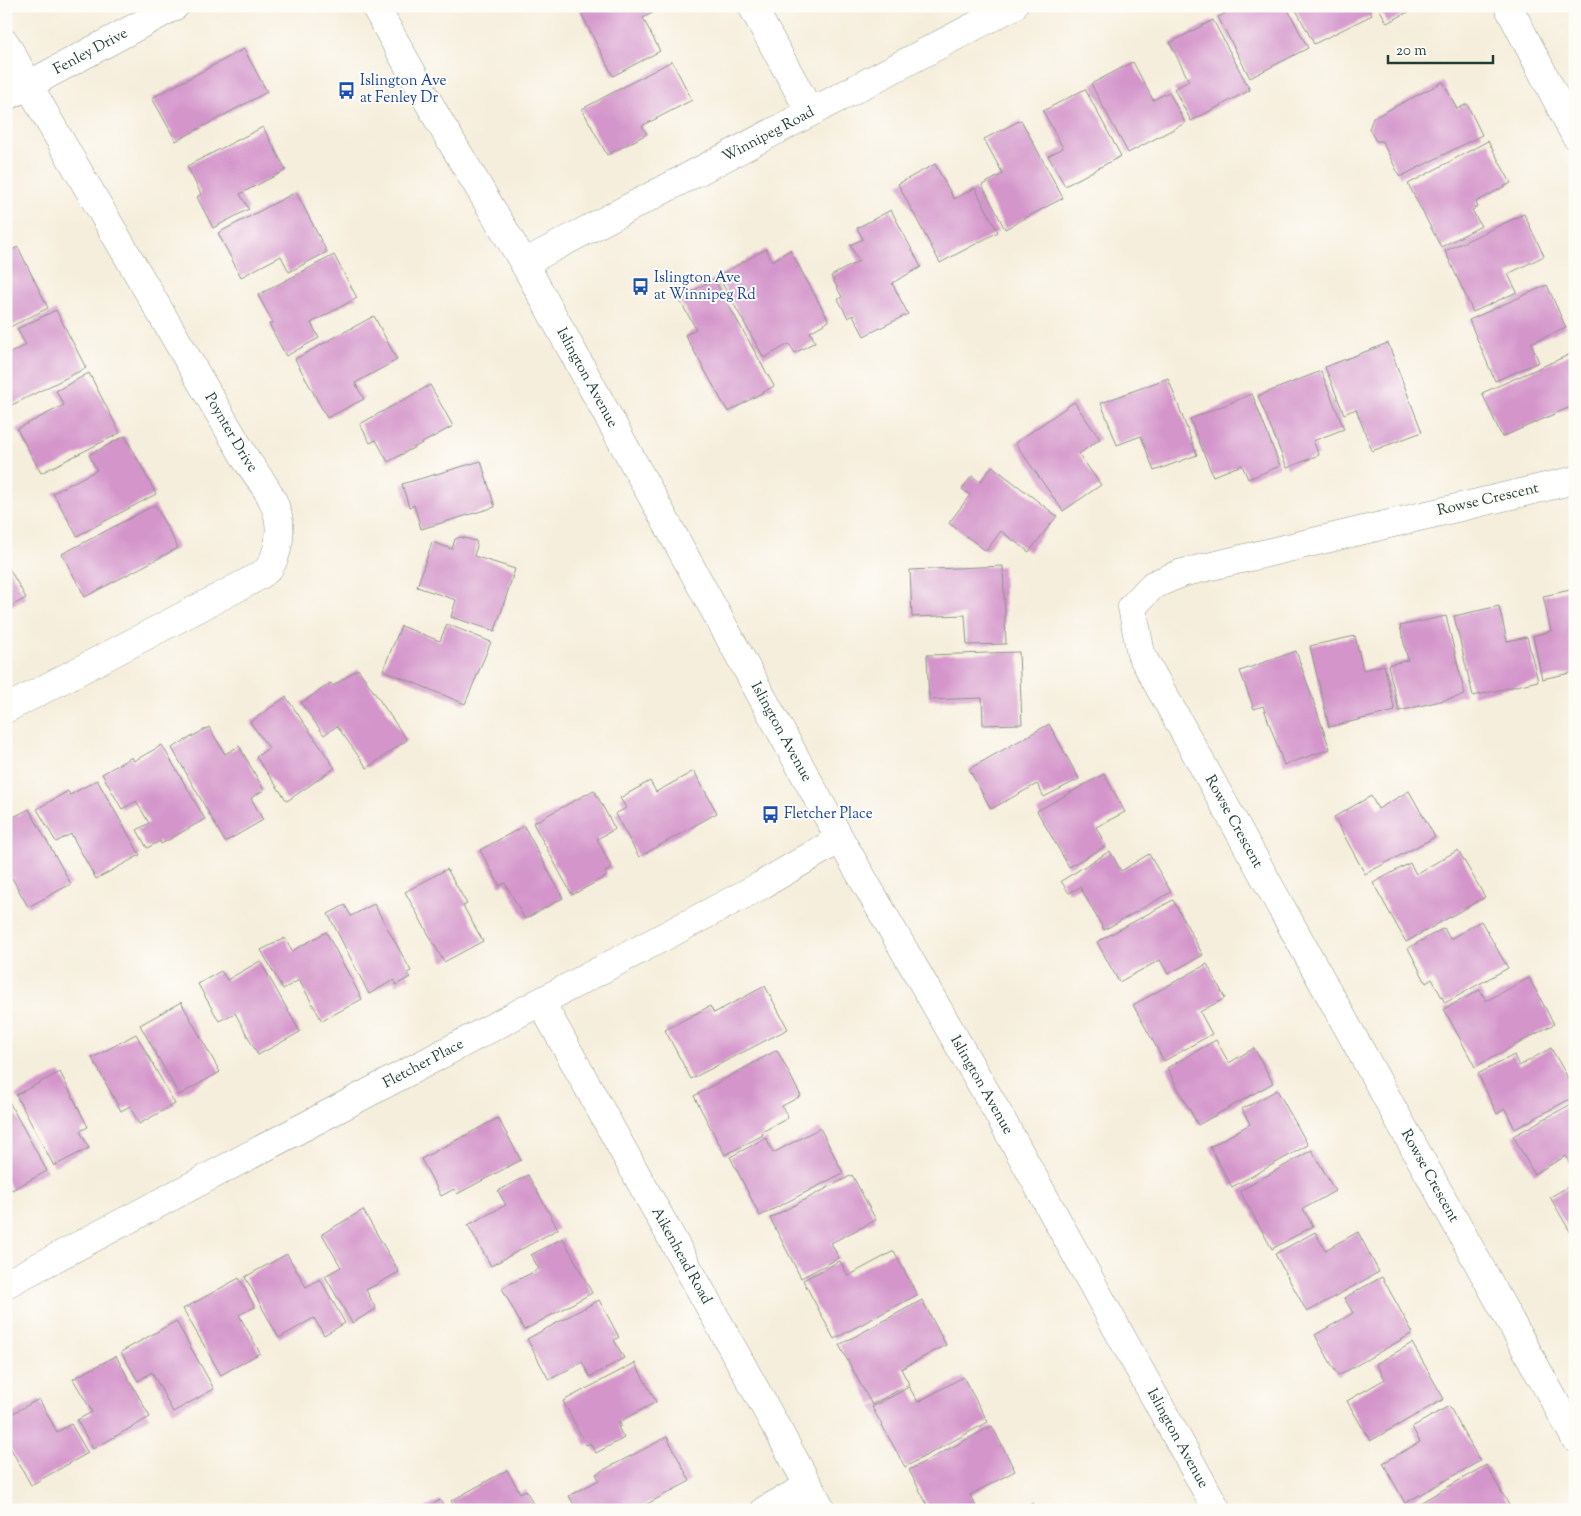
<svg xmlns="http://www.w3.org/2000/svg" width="1581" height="1516" viewBox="0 0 1581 1516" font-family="'Sorts Mill Goudy',serif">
  <rect width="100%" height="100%" fill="#fdfcf7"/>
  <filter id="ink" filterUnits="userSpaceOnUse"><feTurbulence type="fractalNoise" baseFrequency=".02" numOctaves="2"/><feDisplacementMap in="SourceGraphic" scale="10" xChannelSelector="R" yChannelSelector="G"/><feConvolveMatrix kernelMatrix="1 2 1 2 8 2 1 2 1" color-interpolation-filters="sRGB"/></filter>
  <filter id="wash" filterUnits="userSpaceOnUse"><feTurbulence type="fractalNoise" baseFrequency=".0096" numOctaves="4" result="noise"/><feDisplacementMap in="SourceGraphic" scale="20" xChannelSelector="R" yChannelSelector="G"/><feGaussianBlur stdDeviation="1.12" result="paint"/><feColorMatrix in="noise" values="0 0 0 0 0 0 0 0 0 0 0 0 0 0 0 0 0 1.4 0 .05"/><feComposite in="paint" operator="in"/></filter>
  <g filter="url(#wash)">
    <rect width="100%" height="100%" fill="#f6eedc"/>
    <g id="blocks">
      <g fill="#d495cb">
        <polygon points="589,6 650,6 654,12 643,18 660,51 613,76 580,11"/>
        <polygon points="1239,6 1251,6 1254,11 1262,6 1286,6 1308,48 1250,78 1218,17"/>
        <polygon points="1294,6 1367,6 1372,15 1314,44"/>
        <polygon points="1378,6 1420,6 1387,23"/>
        <polygon points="1213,20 1250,90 1191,121 1174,89 1189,81 1170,43"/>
        <polygon points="244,49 267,92 176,141 152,98"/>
        <polygon points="672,61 692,100 642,126 647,134 607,155 582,109"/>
        <polygon points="1133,62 1153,100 1169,92 1185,123 1128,153 1091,84"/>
        <polygon points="1443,82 1457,109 1467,104 1482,135 1400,177 1382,141 1376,141 1369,129 1373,118"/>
        <polygon points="1085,89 1121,156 1065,186 1048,156 1063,148 1043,111"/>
        <polygon points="1021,120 1063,198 1005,229 982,185 1003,174 984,139"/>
        <polygon points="263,127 286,170 240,194 249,209 213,228 197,197 201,194 187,166"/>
        <polygon points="1488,141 1511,183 1476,202 1478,207 1472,210 1481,226 1441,247 1408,184"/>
        <polygon points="935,164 954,199 975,188 998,232 940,263 898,184"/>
        <polygon points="296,192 327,252 289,272 281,256 241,277 218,233"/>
        <polygon points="891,210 921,267 892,283 908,314 864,336 853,315 848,318 838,299 842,297 831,276 859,261 850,245 863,239 857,228"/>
        <polygon points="1524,214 1544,256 1508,274 1517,292 1473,312 1445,251"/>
        <polygon points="18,247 48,308 6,329 6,253"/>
        <polygon points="766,249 772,261 790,250 829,321 810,332 815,342 795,353 789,344 764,358 718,276"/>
        <polygon points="334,255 357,298 311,323 319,338 286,356 269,324 273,323 258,295"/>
        <polygon points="714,279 774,386 728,412 685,335 696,329 679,299"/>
        <polygon points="1547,285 1566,328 1531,343 1539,362 1495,381 1469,320"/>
        <polygon points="56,310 86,368 6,408 6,355 26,345 17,329"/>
        <polygon points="374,316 397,360 355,383 364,399 327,418 295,359"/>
        <polygon points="1388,343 1422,432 1372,451 1356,409 1344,414 1325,367"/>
        <polygon points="1571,354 1575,362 1575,405 1502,437 1482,393"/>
        <polygon points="1321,371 1344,429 1313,441 1319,455 1287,468 1258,396"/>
        <polygon points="89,373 120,433 41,473 17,429 64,405 56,391"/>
        <polygon points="1168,378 1197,455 1154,471 1141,436 1117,445 1101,403"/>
        <polygon points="430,385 453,426 388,462 376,440 370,443 360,424"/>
        <polygon points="1252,394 1280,466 1248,479 1242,465 1213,476 1190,419"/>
        <polygon points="1074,402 1100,439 1079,454 1101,485 1063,511 1015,443"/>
        <polygon points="125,436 156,494 77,536 53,493 97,470 89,455"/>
        <polygon points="481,461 495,507 421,529 414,505 409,507 402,484"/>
        <polygon points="992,466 1057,516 1029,552 1001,531 986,551 949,523 970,495 962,489 972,476 980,482"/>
        <polygon points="155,505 178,548 85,597 62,554"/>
        <polygon points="460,537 476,541 477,546 474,556 515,569 495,631 451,617 456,600 417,587 432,542 452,549 455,539"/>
        <polygon points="6,563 26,598 6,609"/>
        <polygon points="1003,566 1006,644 967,645 965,615 912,617 910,570"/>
        <polygon points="1575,589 1575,672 1542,679 1533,636 1551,631 1543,596"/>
        <polygon points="1499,606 1507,641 1527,637 1538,681 1473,696 1454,616"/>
        <polygon points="1446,616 1465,695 1399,711 1388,665 1408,660 1400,626"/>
        <polygon points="447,624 491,642 465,704 383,670 401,626 440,641"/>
        <polygon points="1355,636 1363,670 1384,665 1395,711 1329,727 1310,646"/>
        <polygon points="1296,651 1330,749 1284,765 1263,706 1254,709 1240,671"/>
        <polygon points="1019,652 1022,724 983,725 982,698 929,700 927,655"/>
        <polygon points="358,669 407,740 367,768 337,726 324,735 301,703 331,683 333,686"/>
        <polygon points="286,697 335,768 287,801 256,757 269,748 250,722"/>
        <polygon points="1049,724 1079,779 1044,797 1037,784 991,809 969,769"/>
        <polygon points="209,727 225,754 239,746 264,790 251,798 263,820 225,842 172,748"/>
        <polygon points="162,745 205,819 161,844 160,841 147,848 137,830 149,823 136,801 122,809 102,774 132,757 134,761"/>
        <polygon points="694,771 717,813 639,857 615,814 626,808 620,798 650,781 656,792"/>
        <polygon points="1104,774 1125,812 1096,827 1106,846 1069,867 1037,811"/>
        <polygon points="97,780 140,855 96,879 71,834 56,842 37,809 68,791 70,795"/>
        <polygon points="594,790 615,829 597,839 612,868 605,872 607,876 572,895 533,823"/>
        <polygon points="1409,791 1435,837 1365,874 1334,817 1371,796 1378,809"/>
        <polygon points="29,809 71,884 28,907 6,867 6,821"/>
        <polygon points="524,826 563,898 525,919 505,883 500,886 480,850"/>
        <polygon points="1458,850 1485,897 1406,942 1373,883 1410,863 1416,874"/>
        <polygon points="1110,851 1121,871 1149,854 1171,892 1104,930 1080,887 1069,893 1061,881"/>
        <polygon points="447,869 467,904 463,906 483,941 444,962 405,892"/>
        <polygon points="1173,900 1203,955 1168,974 1160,960 1119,982 1097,942"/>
        <polygon points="374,904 411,971 407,973 410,977 396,985 394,980 369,994 328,914 345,905 351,916"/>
        <polygon points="1481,921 1508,968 1445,1003 1432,979 1426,983 1408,948 1444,928 1450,939"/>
        <polygon points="326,932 362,999 322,1021 299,980 283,989 261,950 285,938 292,951"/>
        <polygon points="260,961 300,1032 258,1055 235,1013 219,1021 198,984 221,971 227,980"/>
        <polygon points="1207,964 1225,998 1200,1012 1212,1034 1164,1061 1133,1005"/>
        <polygon points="1529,978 1554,1024 1475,1067 1444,1009 1480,990 1486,1001"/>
        <polygon points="765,986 788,1029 691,1079 665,1030 710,1006 714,1013"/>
        <polygon points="181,1002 220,1072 179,1095 140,1025"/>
        <polygon points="136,1034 175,1104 139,1124 130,1106 121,1111 92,1058"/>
        <polygon points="1216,1040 1229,1063 1254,1048 1273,1083 1198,1125 1167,1068"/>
        <polygon points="1551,1048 1575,1090 1575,1096 1515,1129 1505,1109 1497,1114 1478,1074 1514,1055 1519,1066"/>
        <polygon points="777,1050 801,1096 782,1106 788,1118 762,1132 763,1135 725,1155 694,1096"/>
        <polygon points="60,1072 88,1127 80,1131 89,1148 54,1166 16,1095"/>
        <polygon points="1277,1090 1308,1145 1232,1187 1210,1147 1250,1124 1242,1109"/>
        <polygon points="8,1100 47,1171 12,1190 6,1180 6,1101"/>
        <polygon points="1575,1102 1575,1172 1566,1156 1534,1174 1513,1136"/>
        <polygon points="498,1118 521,1160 457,1194 454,1189 441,1196 421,1159"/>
        <polygon points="820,1128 843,1173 760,1216 730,1157 766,1138 773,1153"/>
        <polygon points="1312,1150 1335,1191 1303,1209 1313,1226 1272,1249 1240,1191"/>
        <polygon points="528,1175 558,1229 491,1266 468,1225 506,1205 498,1191"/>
        <polygon points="852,1175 876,1220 831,1243 839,1258 801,1278 770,1218"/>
        <polygon points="1575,1183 1575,1240 1550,1197"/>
        <polygon points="363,1210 399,1272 366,1290 376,1309 352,1323 325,1276 341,1267 322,1234"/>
        <polygon points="1315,1232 1325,1250 1358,1232 1379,1272 1307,1312 1275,1254"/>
        <polygon points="563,1238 592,1293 524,1330 502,1288 539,1269 531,1255"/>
        <polygon points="894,1251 917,1295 834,1339 803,1280 840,1261 848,1276"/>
        <polygon points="287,1254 306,1287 320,1279 345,1323 324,1335 314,1318 279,1338 245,1277"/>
        <polygon points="1382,1277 1413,1333 1338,1376 1315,1335 1353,1313 1344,1298"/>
        <polygon points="239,1278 255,1307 239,1315 260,1353 221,1375 183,1309"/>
        <polygon points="599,1300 619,1337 614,1340 624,1358 590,1377 582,1362 549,1380 527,1339"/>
        <polygon points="922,1300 946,1345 901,1369 909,1384 872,1405 839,1345"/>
        <polygon points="176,1321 214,1389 173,1412 152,1372 138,1381 121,1352"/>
        <polygon points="1412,1343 1444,1399 1370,1441 1347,1401 1385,1379 1376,1364"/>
        <polygon points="116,1356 150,1417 93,1449 77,1420 92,1412 73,1379"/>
        <polygon points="635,1363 656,1402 619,1422 621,1426 618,1427 624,1438 596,1453 590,1443 586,1445 563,1401"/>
        <polygon points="963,1377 988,1422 905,1467 872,1407 909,1387 918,1402"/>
        <polygon points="39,1399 57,1432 71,1424 88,1453 31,1485 6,1440 6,1417"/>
        <polygon points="1449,1406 1480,1461 1405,1503 1383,1463 1420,1442 1412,1427"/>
        <polygon points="992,1426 1015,1471 970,1495 978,1510 930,1510 909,1470"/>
        <polygon points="667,1437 690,1481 636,1510 577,1510 569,1496 599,1480 596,1474"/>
        <polygon points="1486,1465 1509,1505 1501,1510 1415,1510 1413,1507"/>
        <polygon points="507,1470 520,1493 526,1490 536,1510 456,1510 451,1501"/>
        <polygon points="440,1500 446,1510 422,1510"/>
        <polygon points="1033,1503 1036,1510 1021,1510"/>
      </g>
    </g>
  </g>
  <g filter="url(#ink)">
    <use href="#blocks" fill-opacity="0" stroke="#8a9688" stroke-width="1"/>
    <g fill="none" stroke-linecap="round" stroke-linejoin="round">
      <defs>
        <g id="minor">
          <polyline points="752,6 810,112"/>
          <polyline points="1508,6 1575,135"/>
          <path id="s1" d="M6,44L49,121L247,461C267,488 287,513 277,549C275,557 272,565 267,570C262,575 255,578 250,581L6,709"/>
          <path id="s2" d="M6,97L175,6"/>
          <path id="s3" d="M524,263L1013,6"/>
          <path id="s4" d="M1575,480L1182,573L1153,585L1132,607L1141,654L1575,1438"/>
          <path id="s5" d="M541,1002L822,1510"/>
          <path id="s6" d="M6,1284L760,886L840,839"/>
          <polyline points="765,1510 809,1486"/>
        </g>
        <g id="major">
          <path id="s7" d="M375,6L439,121L524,263L840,839L999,1115L1217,1510"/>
        </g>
      </defs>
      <use href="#minor" stroke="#8a9688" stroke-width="29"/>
      <use href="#major" stroke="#8a9688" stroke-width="29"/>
      <use href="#minor" stroke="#fff" stroke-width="28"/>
      <use href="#major" stroke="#fff" stroke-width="28"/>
    </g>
  </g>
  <defs>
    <symbol id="bus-bare" viewBox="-9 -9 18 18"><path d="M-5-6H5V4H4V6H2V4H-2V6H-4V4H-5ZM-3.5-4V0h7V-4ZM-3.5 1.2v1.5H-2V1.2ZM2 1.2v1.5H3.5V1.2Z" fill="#1a4fb4" stroke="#fdfcf7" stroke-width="2.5" paint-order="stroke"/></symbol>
  </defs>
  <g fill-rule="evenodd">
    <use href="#bus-bare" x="334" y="78" width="25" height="25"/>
    <use href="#bus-bare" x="628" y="274" width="25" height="25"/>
    <use href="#bus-bare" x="758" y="802" width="25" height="25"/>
  </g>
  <g text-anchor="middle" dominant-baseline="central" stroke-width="4" stroke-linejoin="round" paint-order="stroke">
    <g font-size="15" fill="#1f3d34" stroke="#fdfcf7">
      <text stroke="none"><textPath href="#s2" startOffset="96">Fenley Drive</textPath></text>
      <text stroke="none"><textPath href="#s3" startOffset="276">Winnipeg Road</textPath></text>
      <text stroke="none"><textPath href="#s7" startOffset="428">Islington Avenue</textPath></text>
      <text stroke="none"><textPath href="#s1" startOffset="449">Poynter Drive</textPath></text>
      <text transform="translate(1488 500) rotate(-13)">Rowse Crescent</text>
      <text stroke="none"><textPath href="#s7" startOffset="832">Islington Avenue</textPath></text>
      <text stroke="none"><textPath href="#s4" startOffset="705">Rowse Crescent</textPath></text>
      <text stroke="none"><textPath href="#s6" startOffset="472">Fletcher Place</textPath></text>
      <text stroke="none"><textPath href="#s7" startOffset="1238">Islington Avenue</textPath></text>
      <text stroke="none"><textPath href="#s4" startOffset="1110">Rowse Crescent</textPath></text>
      <text stroke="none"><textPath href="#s5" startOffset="290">Aikenhead Road</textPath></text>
      <text stroke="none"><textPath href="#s7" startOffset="1642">Islington Avenue</textPath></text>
    </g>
    <g font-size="15" fill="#164399" stroke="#fdfcf7" text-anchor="start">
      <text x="360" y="81">Islington Ave<tspan x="360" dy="17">at Fenley Dr</tspan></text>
      <text x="654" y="278">Islington Ave<tspan x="654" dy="17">at Winnipeg Rd</tspan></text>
      <text x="784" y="814">Fletcher Place</text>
    </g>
  </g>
  <rect width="1581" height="1516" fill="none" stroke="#fdfcf7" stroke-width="25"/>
  <path d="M1388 55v8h105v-8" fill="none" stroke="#1f3d34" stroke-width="2.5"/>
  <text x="1396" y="55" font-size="15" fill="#1f3d34" stroke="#fdfcf7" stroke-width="4" paint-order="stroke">20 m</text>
</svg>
